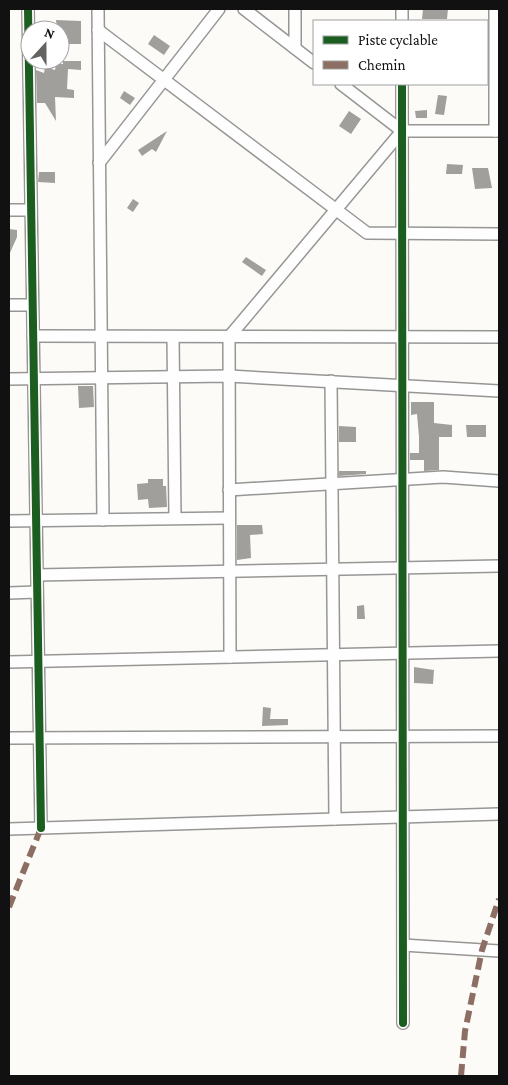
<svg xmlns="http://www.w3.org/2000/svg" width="508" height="1085" viewBox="0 0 508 1085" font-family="'Crimson Pro',serif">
  <rect width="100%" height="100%" fill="#fcfbf8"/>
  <g fill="#a09f9c">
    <polygon points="423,9 448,9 447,19 422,19"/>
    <polygon points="56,20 81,21 81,44 60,44 60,28 57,29"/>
    <polygon points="154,35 170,46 164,55 148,44"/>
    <polygon points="63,61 81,61 81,70 68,69 67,89 74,90 74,98 55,97 56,121 45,103 37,103 36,70 44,73 45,67 55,70 56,64 63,64"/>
    <polygon points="124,91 135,98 130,105 120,98"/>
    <polygon points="438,95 447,96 444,115 435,114"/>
    <polygon points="427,110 427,118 416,118 415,111"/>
    <polygon points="349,111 361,119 351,134 339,126"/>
    <polygon points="167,131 156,152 152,149 142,156 138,150"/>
    <polygon points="447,164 463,165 462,174 446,174"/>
    <polygon points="472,168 488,168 492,188 475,189"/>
    <polygon points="39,172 55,172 55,183 38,182"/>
    <polygon points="133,199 139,203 133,212 127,208"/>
    <polygon points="9,229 17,230 17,237 9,255"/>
    <polygon points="246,257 266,270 262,276 242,262"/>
    <polygon points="78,386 93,386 94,407 79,408"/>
    <polygon points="411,402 434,402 434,423 452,425 452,437 439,437 439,470 424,471 424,460 410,460 410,453 419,453 419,437 417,414 411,415"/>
    <polygon points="466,425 486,425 486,437 467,437"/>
    <polygon points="339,426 356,427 356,442 339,442"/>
    <polygon points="339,471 366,471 366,474 339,476"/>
    <polygon points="148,479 163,479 163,486 166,486 167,507 149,508 148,499 138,500 137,484 148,483"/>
    <polygon points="237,525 262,525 263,534 250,535 251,558 237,560"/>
    <polygon points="364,605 365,619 357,619 357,606"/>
    <polygon points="414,667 434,670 433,684 414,683"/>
    <polygon points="263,707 271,708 270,719 288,719 288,725 262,726"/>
  </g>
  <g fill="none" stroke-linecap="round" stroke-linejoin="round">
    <defs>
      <g id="minor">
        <polyline points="28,9 41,828"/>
        <polyline points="98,9 103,520"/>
        <polyline points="244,9 314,63"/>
        <polyline points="402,9 402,21"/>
        <polyline points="98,30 367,233 499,234"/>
        <polyline points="295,48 295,9"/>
        <polyline points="341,84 402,131 499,131"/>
        <polyline points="402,84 403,1023"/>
        <polyline points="495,131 495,9"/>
        <polyline points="99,163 219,9"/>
        <polyline points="9,210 31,210"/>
        <polyline points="9,305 32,305"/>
        <polyline points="33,336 499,337"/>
        <polyline points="173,337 175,518"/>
        <polyline points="9,379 229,376 499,391"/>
        <polyline points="331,381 335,819"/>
        <polyline points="229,490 443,477 499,481"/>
        <polyline points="9,521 229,518"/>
        <polyline points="37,575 499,566"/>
        <polyline points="9,593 37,592"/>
        <polyline points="230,657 229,337 402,131"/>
        <polyline points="9,662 499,651"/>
        <polyline points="9,738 499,736"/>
        <polyline points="9,829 499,814"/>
        <polyline points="403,945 499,951"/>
      </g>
    </defs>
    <use href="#minor" stroke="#979695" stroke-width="14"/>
    <use href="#minor" stroke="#fffefe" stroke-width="11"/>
    <g stroke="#8d6e63" stroke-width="6" stroke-dasharray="12 6" stroke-linecap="butt">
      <polyline points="9,907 41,828"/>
      <polyline points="461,1076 465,1031 482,950 499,899"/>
    </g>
    <defs>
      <g id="cycleway">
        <polyline points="28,9 41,828"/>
        <polyline points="402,84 403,1023"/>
      </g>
    </defs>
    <use href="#cycleway" stroke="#fff" stroke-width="11"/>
    <use href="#cycleway" stroke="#1b5e20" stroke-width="8"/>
  </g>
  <rect width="508" height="1085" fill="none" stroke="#111111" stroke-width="20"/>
  <rect x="313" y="20" width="175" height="65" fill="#ffffff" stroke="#a0a0a0"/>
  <rect x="323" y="36" width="25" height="8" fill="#1b5e20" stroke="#a0a0a0"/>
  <text x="358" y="45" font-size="15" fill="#111111">Piste cyclable</text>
  <rect x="323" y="61" width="25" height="8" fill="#8d6e63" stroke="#a0a0a0"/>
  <text x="358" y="70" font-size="15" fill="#111111">Chemin</text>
  <g transform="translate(45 45) rotate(21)"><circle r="24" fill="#ffffff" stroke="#a0a0a0"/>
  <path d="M0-4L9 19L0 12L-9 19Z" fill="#636362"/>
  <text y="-8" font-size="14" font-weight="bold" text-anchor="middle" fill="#111111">N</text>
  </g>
</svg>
